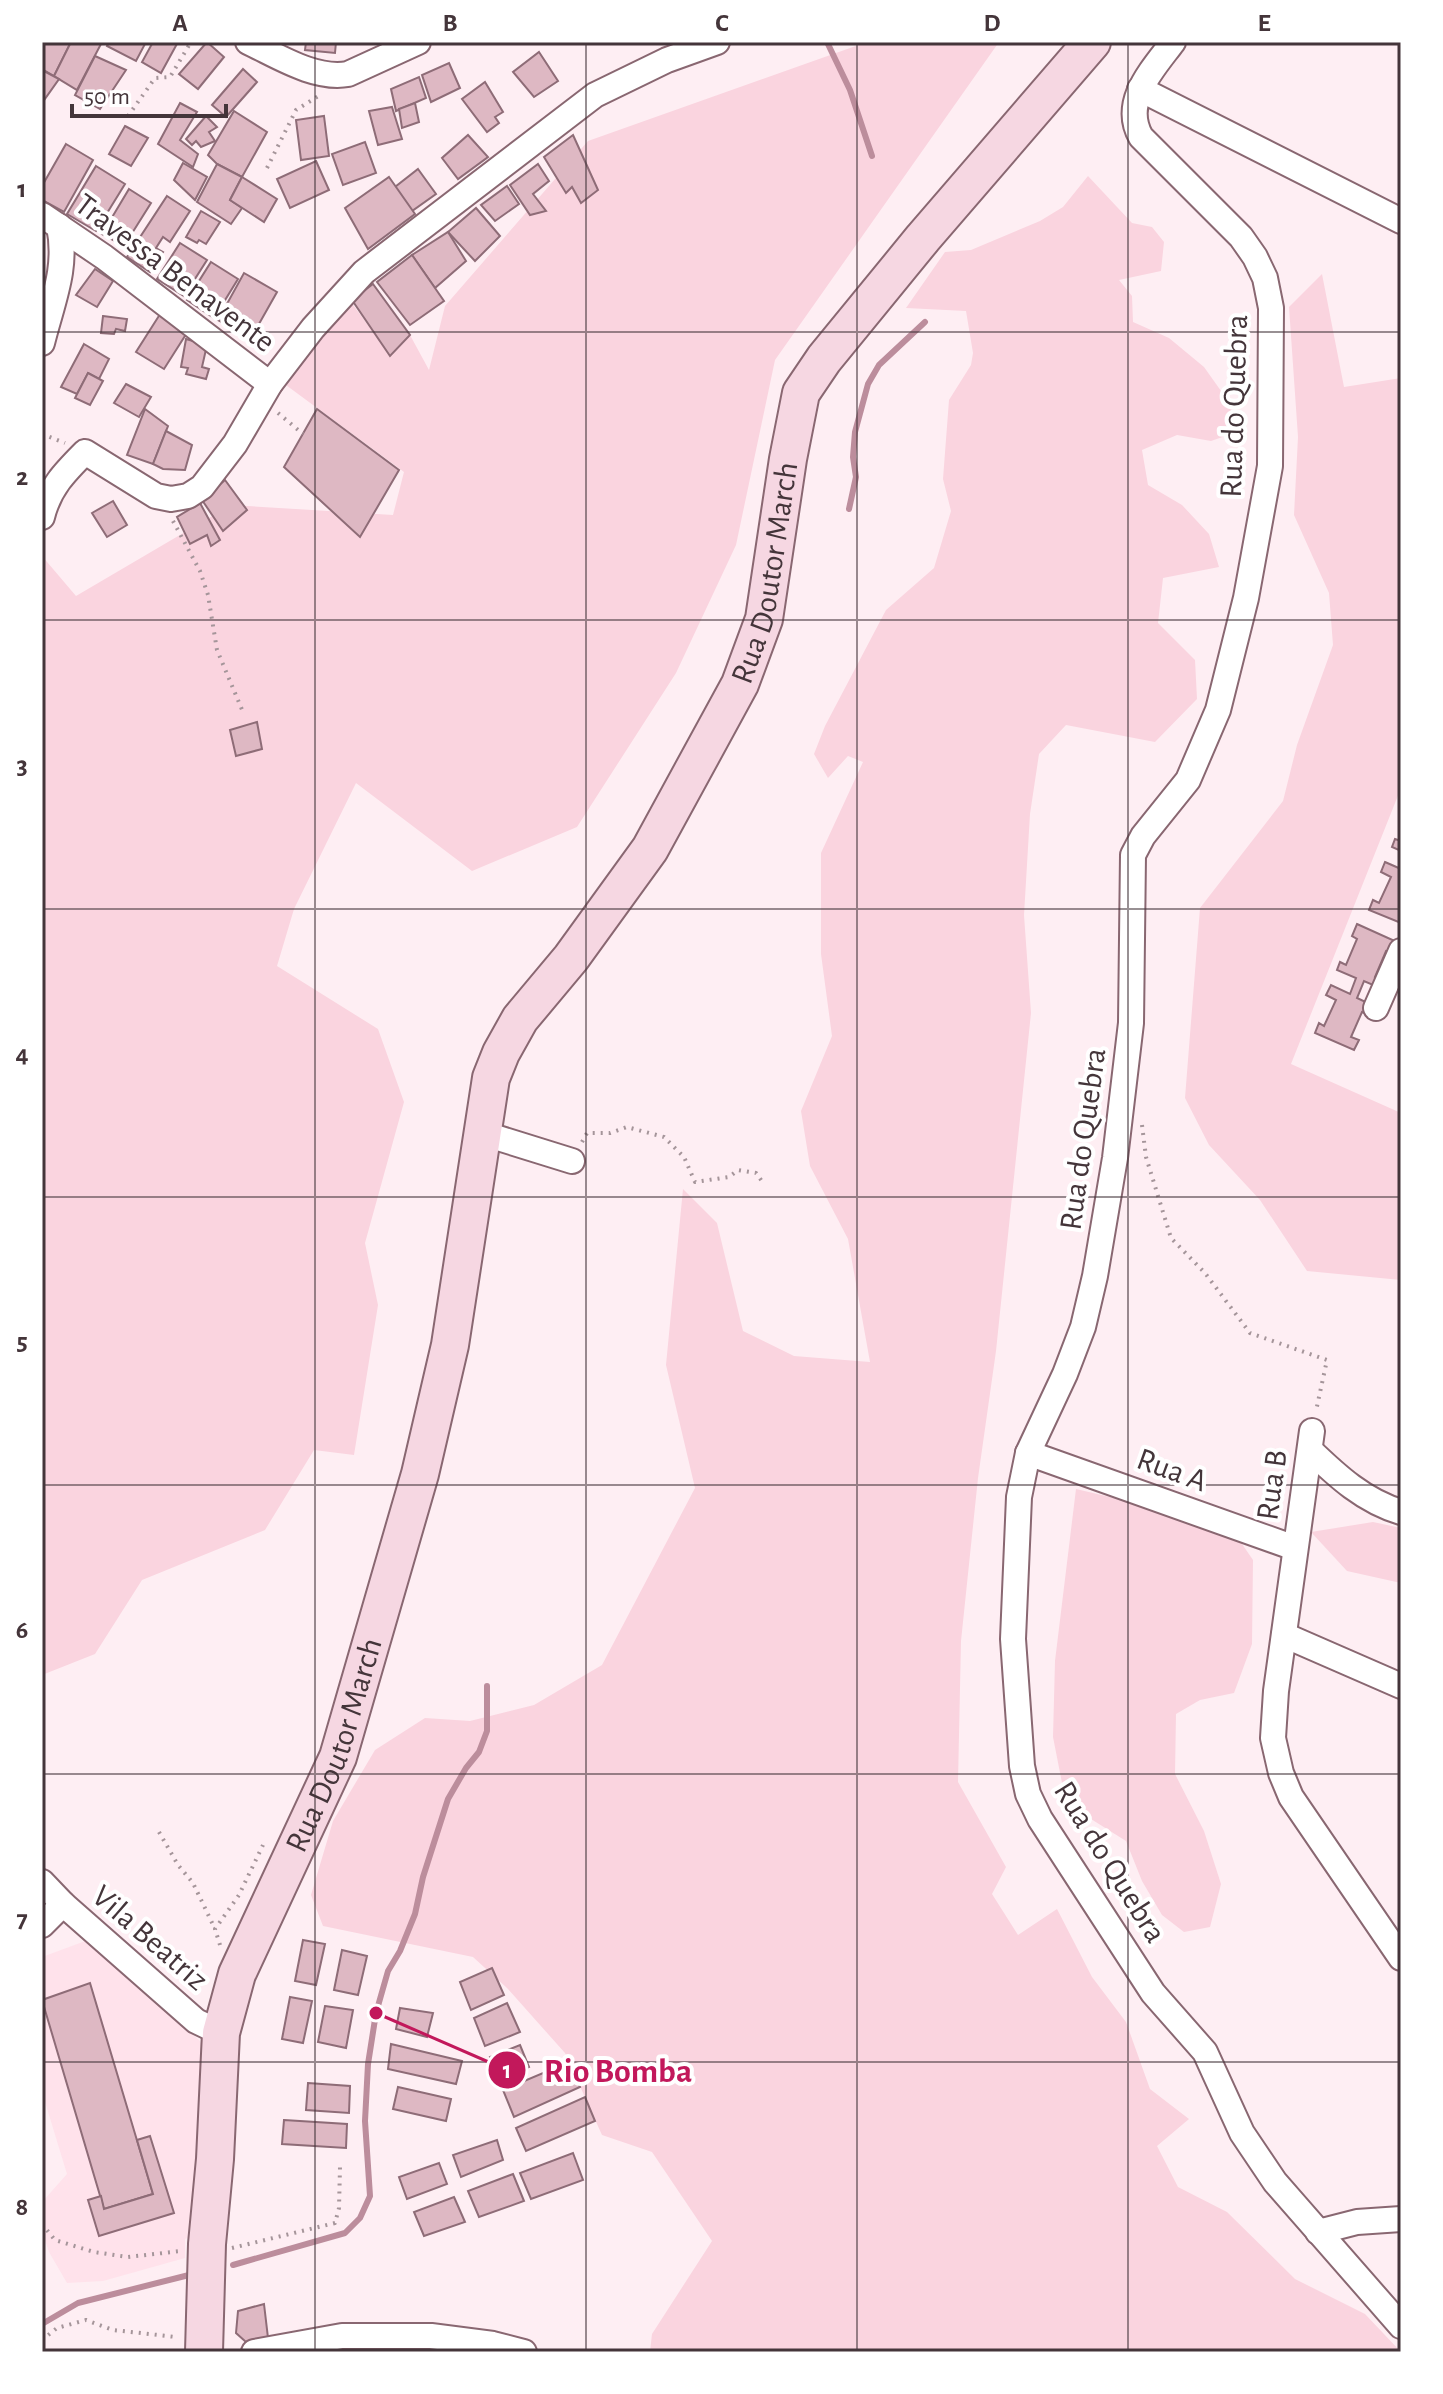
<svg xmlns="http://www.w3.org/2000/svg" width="1443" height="2394" viewBox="0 0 1443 2394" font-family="'Alegreya Sans',sans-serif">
  <rect width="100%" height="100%" fill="#feeef3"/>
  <polygon fill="#ffe2eb" points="88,1940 200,2041 202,2046 194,2235 185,2239 185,2258 103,2281 67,2283 49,2252 42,2231 44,2200 67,2174 42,2092 42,1957"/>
  <g fill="#fad4df">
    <polygon points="867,42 999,42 775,360 736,545 676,673 577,827 472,871 356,783 294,909 277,966 378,1029 404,1102 365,1243 378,1305 354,1455 314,1450 265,1530 142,1580 95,1654 42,1675 42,556 76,596 231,505 393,515 404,472 275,377 351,302 390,355 410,335 429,370 445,306 588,141"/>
    <polygon points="1088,176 1132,223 1152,227 1164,242 1161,271 1119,280 1132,296 1133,322 1169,338 1204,367 1231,405 1234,433 1211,441 1177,435 1142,450 1148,485 1182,505 1209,534 1219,567 1163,578 1158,623 1195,660 1197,699 1155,742 1066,725 1039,754 1030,814 1024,915 1031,1013 996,1351 978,1478 961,1641 958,1782 1006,1867 992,1894 1018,1935 1057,1909 1092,1977 1126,2022 1150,2089 1189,2119 1157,2146 1178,2187 1227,2212 1295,2279 1365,2314 1401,2352 650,2352 652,2334 712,2241 652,2152 602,2135 565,2053 507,1988 473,1957 323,1926 311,1895 333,1821 375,1750 425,1718 470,1721 534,1705 602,1665 695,1488 666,1365 683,1189 717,1223 743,1331 794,1356 870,1362 848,1239 810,1166 801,1111 832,1036 821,954 821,853 863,762 848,756 828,778 814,754 825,726 886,610 934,568 951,511 943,479 949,400 971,365 973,353 966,311 906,308 945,252 971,250 1040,221 1063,207"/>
    <polygon points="1322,274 1344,387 1401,378 1401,788 1291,1064 1401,1113 1401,1280 1307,1271 1260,1200 1209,1145 1185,1098 1200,908 1283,801 1297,745 1333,645 1329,593 1294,515 1298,437 1289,307"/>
    <polygon points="1076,1489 1199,1518 1242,1544 1253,1560 1252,1644 1234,1693 1200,1700 1176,1714 1175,1774 1204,1831 1221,1884 1210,1927 1184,1932 1162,1915 1142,1881 1126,1841 1091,1819 1064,1793 1053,1737 1055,1661"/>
    <polygon points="1373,1522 1401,1528 1401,1583 1347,1571 1311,1532"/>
  </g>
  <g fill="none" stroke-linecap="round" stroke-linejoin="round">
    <g stroke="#bc8d9c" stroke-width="6">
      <polyline points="827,42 850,90 872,156"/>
      <polyline points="849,509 856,477 853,457 855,432 868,384 879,365 925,322"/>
      <polyline points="233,2265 345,2233 360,2218 370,2196 365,2121 368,2064 376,2013 388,1971 400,1951 415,1914 423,1877 448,1799 466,1768 479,1752 487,1731 487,1686"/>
      <polyline points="42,2324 78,2303 193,2274"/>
    </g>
  </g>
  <g fill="#deb8c3" stroke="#8e6c77" stroke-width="2">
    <polygon points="42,42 71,42 54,76 42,69"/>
    <polygon points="71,42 102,42 77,90 54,76"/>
    <polygon points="109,42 146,42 136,61 107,46"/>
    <polygon points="153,42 178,42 161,73 142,62"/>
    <polygon points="207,42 224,57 198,89 179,74"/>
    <polygon points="306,42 336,42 335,53 305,50"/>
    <polygon points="539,52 558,81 534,97 513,72"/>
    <polygon points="95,56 126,70 100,109 75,95"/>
    <polygon points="449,63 460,88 431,102 422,75"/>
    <polygon points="243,69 257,82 226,117 212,105"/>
    <polygon points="42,70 59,79 42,103"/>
    <polygon points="419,77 426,98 396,111 391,89"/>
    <polygon points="485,82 503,112 495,117 499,123 487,132 462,99"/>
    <polygon points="180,103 197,112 180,140 198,154 193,167 158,144"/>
    <polygon points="415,103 419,122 402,128 399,109"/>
    <polygon points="392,107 402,139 378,145 369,111"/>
    <polygon points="234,111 267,132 242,177 217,164 208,155"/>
    <polygon points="206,116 217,127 209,132 215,141 201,147 196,141 192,145 186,139"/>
    <polygon points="324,116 329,156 301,160 296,120"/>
    <polygon points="125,126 148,138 131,166 109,154"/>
    <polygon points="468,135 488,157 458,179 442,158"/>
    <polygon points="573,135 598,190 581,203 572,187 566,193 544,157"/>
    <polygon points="365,142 376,173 343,185 332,154"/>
    <polygon points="66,144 93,160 64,212 42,200 42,186"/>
    <polygon points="316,161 329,190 290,208 277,179"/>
    <polygon points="183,163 207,177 195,200 174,180"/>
    <polygon points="217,164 242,177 230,200 242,208 231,224 197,202"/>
    <polygon points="538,164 549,181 533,194 546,211 530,215 510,185"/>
    <polygon points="96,166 125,184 96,231 67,214"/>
    <polygon points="418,169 436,194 412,211 395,187"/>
    <polygon points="242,177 277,199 264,222 230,200"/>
    <polygon points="389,177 415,214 368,249 345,208"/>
    <polygon points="507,186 519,204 495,221 481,205"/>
    <polygon points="129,189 151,203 124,246 102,234"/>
    <polygon points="167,196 190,211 170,242 163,237 156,248 163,252 150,272 127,257"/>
    <polygon points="476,208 500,236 475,261 448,232"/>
    <polygon points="201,211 220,222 206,244 199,240 197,243 186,237"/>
    <polygon points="448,232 466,261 435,288 412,255"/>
    <polygon points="180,243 207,260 184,296 157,279"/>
    <polygon points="412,255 444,301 410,325 377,282"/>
    <polygon points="211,262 238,279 214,318 187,300"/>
    <polygon points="95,269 113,281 97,307 76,295"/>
    <polygon points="244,273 277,292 251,338 218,320"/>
    <polygon points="373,284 410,335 390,356 352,300"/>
    <polygon points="162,311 190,328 164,369 136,352"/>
    <polygon points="103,316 127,319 125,331 116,329 114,334 101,333"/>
    <polygon points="186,339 207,345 202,367 209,369 206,379 186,374 188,368 181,367"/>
    <polygon points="84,344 109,359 99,379 88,373 77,394 61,387"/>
    <polygon points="88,373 103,381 90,405 75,398"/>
    <polygon points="126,384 151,397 139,417 114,403"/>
    <polygon points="145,409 168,426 153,464 127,455"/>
    <polygon points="317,409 399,470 360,537 284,467"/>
    <polygon points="166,431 192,445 185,470 163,469 153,464"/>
    <polygon points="225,480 247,510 223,531 202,500"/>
    <polygon points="113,501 127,525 107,537 92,513"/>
    <polygon points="200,503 220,540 211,546 207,535 190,544 177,517"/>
    <polygon points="257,722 262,749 236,756 230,730"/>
    <polygon points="1395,839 1401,841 1401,851 1392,847"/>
    <polygon points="1385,862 1401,869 1401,923 1369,910 1373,900 1379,903 1391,877 1381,872"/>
    <polygon points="1357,924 1397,942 1392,954 1386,951 1375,977 1383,980 1380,988 1364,981 1357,998 1372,1005 1368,1014 1362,1012 1351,1037 1359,1040 1354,1050 1315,1033 1319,1023 1324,1026 1336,1000 1326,995 1331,985 1350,994 1356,978 1337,970 1340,962 1346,965 1357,939 1352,936"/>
    <polygon points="303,1940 325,1944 316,1985 295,1981"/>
    <polygon points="342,1950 367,1956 358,1995 334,1990"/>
    <polygon points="492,1968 504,1995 471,2010 460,1982"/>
    <polygon points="90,1983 153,2194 104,2209 42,2000"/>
    <polygon points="290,1997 312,2001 303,2043 282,2039"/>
    <polygon points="507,2003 520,2032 485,2046 474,2018"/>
    <polygon points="325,2006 353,2010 346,2048 318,2042"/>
    <polygon points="400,2008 433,2013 427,2037 396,2029"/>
    <polygon points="391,2044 462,2061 456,2084 388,2069"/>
    <polygon points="520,2045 529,2067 498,2080 490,2057"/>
    <polygon points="569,2062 580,2087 514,2117 503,2090"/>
    <polygon points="308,2083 350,2086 349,2113 306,2110"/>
    <polygon points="398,2087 451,2099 446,2121 393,2109"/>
    <polygon points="585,2097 595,2121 526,2151 516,2128"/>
    <polygon points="284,2120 347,2124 346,2148 282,2144"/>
    <polygon points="150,2136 174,2213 99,2236 88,2200 101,2196 104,2209 153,2194 137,2140"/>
    <polygon points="497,2140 503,2160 461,2177 453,2155"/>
    <polygon points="573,2153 583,2180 531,2199 520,2173"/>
    <polygon points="439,2163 447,2184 407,2199 399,2177"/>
    <polygon points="513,2174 524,2201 479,2217 468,2191"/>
    <polygon points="454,2197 465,2222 424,2236 414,2212"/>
    <polygon points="264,2304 268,2338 246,2342 236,2333 238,2311"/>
  </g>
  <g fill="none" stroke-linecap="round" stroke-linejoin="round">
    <defs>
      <g id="street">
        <path d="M248,42C278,56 315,80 348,74L418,42"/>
        <path d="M1173,42C1152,70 1121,102 1141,137L1241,237L1255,257L1265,278L1271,308L1270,466L1246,598L1218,710L1188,780L1143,836L1133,855L1131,1023L1115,1158L1095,1276L1083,1327L1065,1374L1028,1453L1019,1497L1013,1639L1022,1766L1028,1794L1040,1819L1153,1993L1205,2052L1242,2133L1275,2182L1401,2326"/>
        <polyline points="1140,89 1401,221"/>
        <polyline points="42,215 104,257 270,384"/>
        <path d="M42,343C52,302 68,269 59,226"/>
        <path d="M42,517C49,488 65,472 85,452L156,496L171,499L188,496L202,487L235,444L270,384L313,328L364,272L595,95L667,60L717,42"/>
        <polyline points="1376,1008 1401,951"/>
        <polyline points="482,1133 572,1161"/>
        <polyline points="1312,1431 1276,1691 1273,1738 1281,1773 1291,1797 1401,1958"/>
        <path d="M1310,1450C1337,1476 1364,1501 1401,1512"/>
        <polyline points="1028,1453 1295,1548"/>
        <polyline points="1284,1635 1401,1686"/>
        <polyline points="42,1882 63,1904 196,2021 221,2033"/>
        <polyline points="42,1925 63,1904"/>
        <polyline points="1318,2232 1357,2222 1401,2219"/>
        <polyline points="254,2352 342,2336 431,2336 493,2344 524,2352"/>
      </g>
      <g id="secondary">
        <path id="s1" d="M204,2352L207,2244L215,2159L221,2033L237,1974L338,1757L420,1474L450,1345L491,1078L501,1053L520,1019L571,958L650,849L740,684L764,619L788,459L801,393L824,359L923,238L1092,42"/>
      </g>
    </defs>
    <use href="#street" stroke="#896771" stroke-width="28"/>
    <use href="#secondary" stroke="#896771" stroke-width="40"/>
    <g stroke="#a5959a" stroke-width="4" stroke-dasharray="2 6" stroke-linecap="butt">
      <polyline points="128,116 155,78 170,77 191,42"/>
      <polyline points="267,168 296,110 320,95"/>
      <polyline points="278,413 303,434"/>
      <polyline points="42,434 65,443"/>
      <polyline points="173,521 200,571 208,595 217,650 243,712"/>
      <polyline points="1142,1125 1146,1157 1171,1238 1205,1273 1250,1333 1327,1360 1316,1411"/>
      <polyline points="582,1142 587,1133 610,1133 627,1127 664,1137 684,1157 695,1182 729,1177 738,1170 756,1173 764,1184"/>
      <polyline points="159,1832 178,1865 193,1883 215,1929"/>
      <polyline points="220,1945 215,1929 239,1895 263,1845"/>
      <polyline points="42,2224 55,2240 94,2252 128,2257 181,2251"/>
      <polyline points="232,2248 335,2223 339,2208 340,2167"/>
      <polyline points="42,2340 57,2328 86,2320 113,2330 176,2337"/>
    </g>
    <use href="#street" stroke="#fff" stroke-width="24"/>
    <use href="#secondary" stroke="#f6d7e2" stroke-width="36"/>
  </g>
  <path fill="none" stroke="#44353a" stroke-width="2" stroke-opacity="0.55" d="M315,42V2352M586,42V2352M857,42V2352M1128,42V2352M42,332H1401M42,620H1401M42,909H1401M42,1197H1401M42,1485H1401M42,1774H1401M42,2062H1401"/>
  <g text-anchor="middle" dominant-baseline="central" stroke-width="8" stroke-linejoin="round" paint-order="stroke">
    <g font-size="32" fill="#44353a" stroke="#fff">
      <text transform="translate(175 273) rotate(37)">Travessa Benavente</text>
      <text transform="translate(1234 406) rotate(-88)">Rua do Quebra</text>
      <text stroke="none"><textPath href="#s1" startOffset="1900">Rua Doutor March</textPath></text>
      <text transform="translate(1083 1139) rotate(-82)">Rua do Quebra</text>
      <text transform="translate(1172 1470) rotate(20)">Rua A</text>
      <text transform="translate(1272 1485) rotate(-82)">Rua B</text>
      <text stroke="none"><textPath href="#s1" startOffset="630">Rua Doutor March</textPath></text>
      <text transform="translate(1110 1862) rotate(58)">Rua do Quebra</text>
      <text transform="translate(150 1938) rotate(41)">Vila Beatriz</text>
    </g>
  </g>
  <path fill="none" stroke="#c2185b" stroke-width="3" d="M376 2013L507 2070"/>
  <g fill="#c2185b" stroke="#fff" stroke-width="3">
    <circle cx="376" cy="2013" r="8"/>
    <circle cx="507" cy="2070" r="20"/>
  </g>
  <g font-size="24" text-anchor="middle" font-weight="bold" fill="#fff">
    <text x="507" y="2078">1</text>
  </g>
  <g font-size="34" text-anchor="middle" font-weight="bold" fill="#c2185b" stroke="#fff" stroke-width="8" stroke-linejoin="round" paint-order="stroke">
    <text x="618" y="2082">Rio Bomba</text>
  </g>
  <rect width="1443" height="2394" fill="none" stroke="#ffffff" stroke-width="88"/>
  <path d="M72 104v12h154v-12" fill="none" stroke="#44353a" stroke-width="4"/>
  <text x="84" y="104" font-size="24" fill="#44353a" stroke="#ffffff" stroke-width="6" paint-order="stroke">50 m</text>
  <rect x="44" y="44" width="1355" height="2306" fill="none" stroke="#44353a" stroke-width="3"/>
  <g font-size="26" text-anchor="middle" font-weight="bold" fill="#44353a">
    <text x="180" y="31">A</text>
    <text x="450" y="31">B</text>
    <text x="722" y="31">C</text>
    <text x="992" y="31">D</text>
    <text x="1264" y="31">E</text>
    <text x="22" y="197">1</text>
    <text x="22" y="485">2</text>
    <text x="22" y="774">3</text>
    <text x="22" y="1062">4</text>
    <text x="22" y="1350">5</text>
    <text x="22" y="1638">6</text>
    <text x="22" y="1927">7</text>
    <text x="22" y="2215">8</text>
  </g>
</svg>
